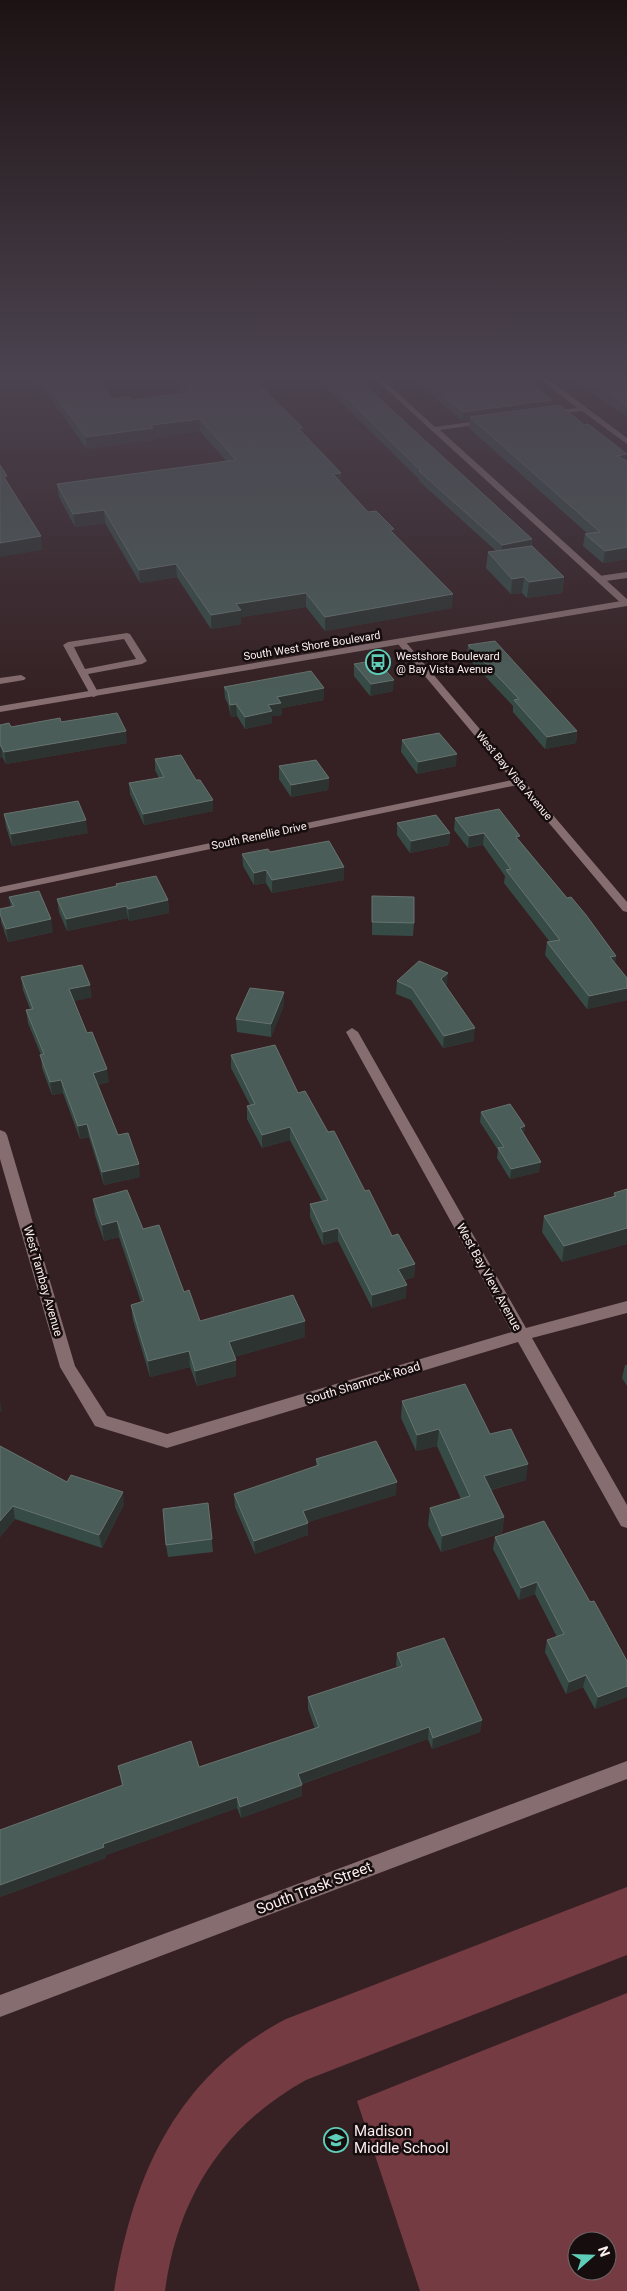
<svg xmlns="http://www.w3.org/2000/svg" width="627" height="2291" viewBox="0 0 627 2291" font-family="Roboto,sans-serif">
  <rect width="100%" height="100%" fill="#352123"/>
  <g fill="#743b42" fill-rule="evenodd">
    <path d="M627,1887V1955L306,2080C223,2126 178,2197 165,2291H114C134,2174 176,2077 286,2019Z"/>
    <path d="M627,1993V2291H420L357,2101ZM577,2241H607V2271H577Z"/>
  </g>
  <polygon fill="#6c1b2c" points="107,376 142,376 145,382 112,385"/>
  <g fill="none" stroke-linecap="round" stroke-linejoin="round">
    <g fill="#866d6f" fill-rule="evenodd">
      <polygon points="627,572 627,578 599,582 595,579 599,576"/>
      <path d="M127,633L130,634L147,661L142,664L88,674L99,694L94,697L91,696L63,645L68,642ZM124,639L136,659L85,669L74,647Z"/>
      <polygon points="21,675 26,678 24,680 0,684 0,678"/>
    </g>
    <g fill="#866d6f" fill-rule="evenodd">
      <polygon points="372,376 379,376 435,427 491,419 491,423 488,423 440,430 627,599 627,605 623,605"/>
      <polygon points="537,376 544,376 627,438 627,444 582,411 546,415 546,411 549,411 577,408"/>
      <polygon points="401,639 404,640 627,902 627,912 623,911 517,785 0,893 0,887 512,780 398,644 396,642"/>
      <polygon points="352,1028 358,1032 526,1328 627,1301 627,1313 532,1338 627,1505 627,1528 621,1526 518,1342 167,1448 95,1426 60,1367 0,1159 0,1130 5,1132 7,1135 75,1366 107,1416 167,1434 512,1332 346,1032"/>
      <polygon points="627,1761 627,1779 0,2017 0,1995"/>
    </g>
    <polygon fill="#866d6f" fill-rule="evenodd" points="627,600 627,606 0,712 0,706"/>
  </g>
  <g fill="#364b46">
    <polygon points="29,376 94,376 113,399 132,400 183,394 178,388 178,380 174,376 250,376 303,433 341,473 341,483 368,512 393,533 452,608 325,631 306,607 241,617 241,624 211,629 177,577 140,583 105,523 75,527 59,497 57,484 226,461 200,431 154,438 154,440 87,449 40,385 36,386"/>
    <polygon points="314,376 355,376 532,539 532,546 564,577 562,593 527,598 522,593 511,594 486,568 488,552 496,551 419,481 419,479"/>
    <polygon points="409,376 521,376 552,406 584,425 627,454 627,559 603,563 583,546 585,534 588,534 469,428 470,420 462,421"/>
    <polygon points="566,376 627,376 627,416"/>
    <polygon points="468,645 577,731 576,743 545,749 513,712 513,706 467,657"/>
    <polygon points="354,664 393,691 370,696 354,676"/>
    <polygon points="224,687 324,700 282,708 282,715 272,716 272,723 245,729 237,716 231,717 228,704 225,698"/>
    <polygon points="61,722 127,743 6,764 3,758 0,758 0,725 11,727"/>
    <polygon points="402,740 456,766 417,774 401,752"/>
    <polygon points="155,759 196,780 213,811 144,825 130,794 129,783 159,778 155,770"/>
    <polygon points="279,766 329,778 328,790 291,797 279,779"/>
    <polygon points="4,814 88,833 12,846 6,827"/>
    <polygon points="455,818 520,841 567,898 616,956 615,963 627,978 627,1000 587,1009 545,955 547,942 550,942 504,883 505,876 483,845 468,848 454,830"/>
    <polygon points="397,823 450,833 449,845 410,853 397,835"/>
    <polygon points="270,852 344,880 272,893 266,883 254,885 243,866 242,854"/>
    <polygon points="116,884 168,900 169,913 129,921 128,918 67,931 59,912 57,899 116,887"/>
    <polygon points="372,896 414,923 413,936 372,935"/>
    <polygon points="9,897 53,932 8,942 1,922 0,909 11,907"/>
    <polygon points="21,977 92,997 74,1001 87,1033 109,1082 98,1085 118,1135 140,1177 104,1185 89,1137 80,1139 63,1093 52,1095 42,1068 41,1055 28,1023 26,1010 30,1009 23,990"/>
    <polygon points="397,981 447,986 446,987 474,1041 443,1048 411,1000 396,994"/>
    <polygon points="284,1005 271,1037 237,1032 236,1019"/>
    <polygon points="231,1055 298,1093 328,1132 392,1236 415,1264 414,1277 405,1280 406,1298 372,1308 338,1241 323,1245 310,1217 310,1204 322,1201 290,1140 262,1148 247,1119 247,1106 250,1105 231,1068"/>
    <polygon points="481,1112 524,1135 539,1172 510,1179 497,1158 498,1150 480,1122"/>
    <polygon points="627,1189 627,1244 562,1262 542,1232 544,1216 613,1197 614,1193"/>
    <polygon points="93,1199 143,1229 184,1292 200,1321 305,1321 305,1337 234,1357 236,1360 236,1376 197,1386 190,1367 150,1377 133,1320 131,1305 141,1302 119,1237 104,1241 95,1215"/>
    <polygon points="625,1365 627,1365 627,1386 622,1378"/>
    <polygon points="402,1401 490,1434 526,1480 491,1490 504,1517 502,1533 441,1552 428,1525 430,1508 461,1499 437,1446 416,1451 401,1418"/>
    <polygon points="0,1446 67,1482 124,1504 102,1548 15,1519 0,1537"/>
    <polygon points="316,1459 396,1495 308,1522 308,1535 255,1554 235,1507 234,1494 316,1466"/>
    <polygon points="208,1503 213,1552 168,1557 166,1545"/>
    <polygon points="495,1537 590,1602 627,1661 627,1697 595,1709 583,1687 566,1694 545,1652 547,1640 557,1637 535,1594 519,1600 493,1549"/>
    <polygon points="397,1653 482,1720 480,1732 432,1749 428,1739 302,1784 302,1796 241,1818 237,1808 106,1855 106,1858 0,1897 0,1830 122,1786 118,1766 199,1767 315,1729 308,1709 308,1697 397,1667 396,1665"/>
  </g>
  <g fill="#2d3330">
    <polygon points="35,376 39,376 40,385 36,386"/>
    <polygon points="552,400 551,410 470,417 470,420 462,421 463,412"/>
    <polygon points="200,419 200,431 154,438 154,440 87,449 86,437 151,425"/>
    <polygon points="298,428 303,428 303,440"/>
    <polygon points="627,454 627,460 626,465 617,456"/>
    <polygon points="341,473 341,486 333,474"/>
    <polygon points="104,510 105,523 75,527 73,514"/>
    <polygon points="41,536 42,550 0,557 0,543"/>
    <polygon points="532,539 531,550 501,555 502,545"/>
    <polygon points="627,547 627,559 603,563 605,551"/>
    <polygon points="176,564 177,577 140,583 139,570"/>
    <polygon points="524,577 522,593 511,594 512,579"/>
    <polygon points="564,577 562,593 527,598 529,582"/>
    <polygon points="306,593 306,607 241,617 241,624 211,629 211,615 236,604"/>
    <polygon points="453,594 452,608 325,631 325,617"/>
    <polygon points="394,680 393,691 370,696 371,684"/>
    <polygon points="324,688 324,700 282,708 282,715 272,716 272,723 245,729 245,717 268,705 277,697"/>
    <polygon points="236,704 237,716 231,717 230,705"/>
    <polygon points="126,731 127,743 6,764 4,752"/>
    <polygon points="577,731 576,743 545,749 547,737"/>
    <polygon points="0,746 1,746 3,758 0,758"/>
    <polygon points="457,754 456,766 417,774 418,762"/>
    <polygon points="329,778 328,790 291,797 291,785"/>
    <polygon points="213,800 213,811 144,825 143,814"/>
    <polygon points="86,820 88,833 12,846 11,834"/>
    <polygon points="450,833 449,845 410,853 411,841"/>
    <polygon points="484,833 483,845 468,848 469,836"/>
    <polygon points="344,867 344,880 272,893 272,880"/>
    <polygon points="266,870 266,883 254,885 254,873"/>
    <polygon points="168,900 169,913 129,921 128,909"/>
    <polygon points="126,906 128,918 67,931 66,919"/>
    <polygon points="51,919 53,932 8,942 6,929"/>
    <polygon points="616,956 614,969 610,957"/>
    <polygon points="448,973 447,986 440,992 441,979"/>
    <polygon points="90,985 92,997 71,1002 69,989"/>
    <polygon points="627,988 627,1000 587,1009 589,996"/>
    <polygon points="284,992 284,1005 271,1037 271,1024"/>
    <polygon points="475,1028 474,1041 443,1048 444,1036"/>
    <polygon points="107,1069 109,1082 95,1086 93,1073"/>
    <polygon points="61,1080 63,1093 52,1095 50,1082"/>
    <polygon points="87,1124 89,1137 80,1139 78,1126"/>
    <polygon points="525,1126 524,1136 520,1128"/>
    <polygon points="290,1127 290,1140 262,1148 262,1135"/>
    <polygon points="541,1162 539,1172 510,1179 511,1169"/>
    <polygon points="139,1164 140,1177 104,1185 102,1172"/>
    <polygon points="117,1221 119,1237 104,1241 102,1225"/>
    <polygon points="338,1228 338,1241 323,1245 323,1232"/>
    <polygon points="627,1228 627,1244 562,1262 564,1246"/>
    <polygon points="415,1264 414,1277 398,1282 398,1269"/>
    <polygon points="407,1285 406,1298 372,1308 372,1295"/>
    <polygon points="305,1321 305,1337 230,1358 229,1342"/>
    <polygon points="189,1351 190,1367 150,1377 148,1361"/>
    <polygon points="236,1360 236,1376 197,1386 195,1371"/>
    <polygon points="0,1401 2,1411 0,1412"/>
    <polygon points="439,1429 437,1446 416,1451 417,1435"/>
    <polygon points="528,1464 526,1480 482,1492 484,1476"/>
    <polygon points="397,1482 396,1495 303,1524 303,1511"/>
    <polygon points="123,1492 124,1504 102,1548 99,1535"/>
    <polygon points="13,1506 15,1519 0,1537 0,1521"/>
    <polygon points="504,1517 502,1533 441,1552 442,1536"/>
    <polygon points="308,1523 308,1535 255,1554 254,1541"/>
    <polygon points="537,1582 535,1594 519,1600 521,1588"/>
    <polygon points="586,1675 583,1687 566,1694 569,1682"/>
    <polygon points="627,1686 627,1697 595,1709 598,1697"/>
    <polygon points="482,1720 480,1732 432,1749 433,1738"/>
    <polygon points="429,1727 428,1739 298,1785 298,1774"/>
    <polygon points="302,1785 302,1796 241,1818 240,1807"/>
    <polygon points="237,1797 237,1808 106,1855 106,1858 0,1897 0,1885 103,1844"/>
  </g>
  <g fill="#4b5d58" stroke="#67736f">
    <polygon points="41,376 94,376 113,399 129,397 132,400 192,392 178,376 250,376 303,428 298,428 341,473 333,474 368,512 376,511 394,529 390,530 453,594 325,617 306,593 236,604 241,610 211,615 176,564 139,570 104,510 73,514 57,484 236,460 200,419 151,425 153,428 86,437"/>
    <polygon points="324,376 355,376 532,539 502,545 419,471 421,471"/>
    <polygon points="420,376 521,376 552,400 463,412"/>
    <polygon points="582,376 627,376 627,406"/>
    <polygon points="560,405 584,425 588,424 627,454 617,456 627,461 627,547 605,551 585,534 600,532 470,417"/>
    <polygon points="0,465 7,476 4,477 41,536 0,543"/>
    <polygon points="532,546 564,577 529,582 524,577 512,579 488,552"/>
    <polygon points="495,641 577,731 547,737 514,700 519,699 468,645"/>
    <polygon points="377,660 394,680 371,684 354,664"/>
    <polygon points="311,671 324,688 277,697 281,703 268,705 272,711 245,717 236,704 230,705 228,692 224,687"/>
    <polygon points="117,713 126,731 4,752 1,746 0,746 0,725 9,723 11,727 60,718 61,722"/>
    <polygon points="439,733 457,754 418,762 402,740"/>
    <polygon points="181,755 196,780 200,780 213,800 143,814 129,783 164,777 155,759"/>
    <polygon points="316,760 329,778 291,785 279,766"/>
    <polygon points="78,801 86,820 11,834 4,814"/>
    <polygon points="499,809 520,836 516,837 567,898 571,897 586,915 616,956 610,957 627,978 627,988 589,996 547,942 560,940 506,870 511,869 484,833 469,836 455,818"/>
    <polygon points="436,815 450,833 411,841 397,823"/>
    <polygon points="329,841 344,867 272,880 266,870 254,873 242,854 268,849 270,852"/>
    <polygon points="156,876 168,900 128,909 126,906 66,919 57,899 117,886 116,884"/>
    <polygon points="39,891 51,919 6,929 0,914 0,909 14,906 9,897"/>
    <polygon points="372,896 414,897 414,923 372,922"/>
    <polygon points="419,961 448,973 441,979 475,1028 444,1036 412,988 397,981"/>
    <polygon points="82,965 90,985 69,989 87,1033 92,1032 107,1069 93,1073 118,1135 128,1133 139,1164 102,1172 87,1124 78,1126 61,1080 50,1082 40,1055 44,1054 26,1010 33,1009 21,977"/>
    <polygon points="250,988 284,992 271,1024 236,1019"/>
    <polygon points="275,1045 298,1093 305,1091 328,1132 334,1131 365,1191 369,1190 392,1236 398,1234 415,1264 398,1269 407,1285 372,1295 338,1228 323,1232 310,1204 328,1200 290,1127 262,1135 247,1106 255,1104 231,1055"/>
    <polygon points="510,1104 525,1126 520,1128 541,1162 511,1169 498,1148 504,1147 481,1112"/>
    <polygon points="627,1189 627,1228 564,1246 544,1216 616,1196 614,1193"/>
    <polygon points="127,1190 143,1229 159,1225 184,1292 189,1290 200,1321 293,1295 305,1321 229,1342 236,1360 195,1371 189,1351 148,1361 131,1305 144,1301 117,1221 102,1225 93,1199"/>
    <polygon points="465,1384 490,1434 511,1429 528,1464 484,1476 504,1517 442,1536 430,1508 470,1496 439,1429 417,1435 402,1401"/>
    <polygon points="376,1441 397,1482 303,1511 308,1523 254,1541 234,1494 319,1465 316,1459"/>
    <polygon points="0,1446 67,1482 71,1475 123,1492 99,1535 13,1506 0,1521"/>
    <polygon points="208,1503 212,1539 166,1545 163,1509"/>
    <polygon points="544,1521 590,1602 594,1601 627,1661 627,1686 598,1697 586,1675 569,1682 547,1640 564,1634 537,1582 521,1588 495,1537"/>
    <polygon points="444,1638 482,1720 433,1738 429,1727 298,1774 302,1785 240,1807 237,1797 103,1844 104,1847 0,1885 0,1830 123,1785 118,1766 191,1741 199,1767 319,1727 308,1697 402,1666 397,1653"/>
  </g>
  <linearGradient id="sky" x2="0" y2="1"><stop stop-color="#1d1213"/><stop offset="0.54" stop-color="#4b4350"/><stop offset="1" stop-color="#4b4350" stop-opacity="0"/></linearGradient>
  <rect width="627" height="696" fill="url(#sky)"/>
  <defs>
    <symbol id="bus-ring" viewBox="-11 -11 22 22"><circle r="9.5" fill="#160d0e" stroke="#5eceb8" stroke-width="1.5"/><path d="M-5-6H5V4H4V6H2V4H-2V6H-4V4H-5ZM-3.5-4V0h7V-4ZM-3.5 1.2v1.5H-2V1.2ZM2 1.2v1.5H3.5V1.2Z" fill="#5eceb8"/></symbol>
    <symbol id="school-ring" viewBox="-11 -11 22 22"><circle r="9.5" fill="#160d0e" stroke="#5eceb8" stroke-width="1.5"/><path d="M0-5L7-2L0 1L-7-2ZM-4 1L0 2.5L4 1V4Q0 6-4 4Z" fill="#5eceb8"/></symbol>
  </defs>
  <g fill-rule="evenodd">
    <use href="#bus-ring" x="364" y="648" width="28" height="28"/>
    <use href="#school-ring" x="322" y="2126" width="28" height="28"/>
  </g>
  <g text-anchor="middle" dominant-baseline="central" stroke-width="5" stroke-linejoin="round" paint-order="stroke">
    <g font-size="11" fill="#fcedee" stroke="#160d0e">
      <text transform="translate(312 646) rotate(-9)">South West Shore Boulevard</text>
      <text transform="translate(514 776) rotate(50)">West Bay Vista Avenue</text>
      <text transform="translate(259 836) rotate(-12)">South Renellie Drive</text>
    </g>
    <g font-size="11" fill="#fcedee" stroke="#160d0e" text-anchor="start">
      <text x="396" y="656">Westshore Boulevard<tspan x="396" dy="13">@ Bay Vista Avenue</tspan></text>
    </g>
    <g font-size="12" fill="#fcedee" stroke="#160d0e">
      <text transform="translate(489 1277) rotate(61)">West Bay View Avenue</text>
      <text transform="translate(43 1281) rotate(74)">West Tambay Avenue</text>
      <text transform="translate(363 1383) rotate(-17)">South Shamrock Road</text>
    </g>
    <g font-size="15" fill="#fcedee" stroke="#160d0e">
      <text transform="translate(314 1888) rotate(-21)">South Trask Street</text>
    </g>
    <g font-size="15" fill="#fcedee" stroke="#160d0e" text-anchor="start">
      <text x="354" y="2131">Madison<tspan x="354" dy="17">Middle School</tspan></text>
    </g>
  </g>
  <g transform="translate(592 2256) rotate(70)"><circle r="24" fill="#160d0e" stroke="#726768"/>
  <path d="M0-4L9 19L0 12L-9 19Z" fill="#5eceb8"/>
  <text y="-8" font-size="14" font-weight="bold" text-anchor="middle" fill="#fcedee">N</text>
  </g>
</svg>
